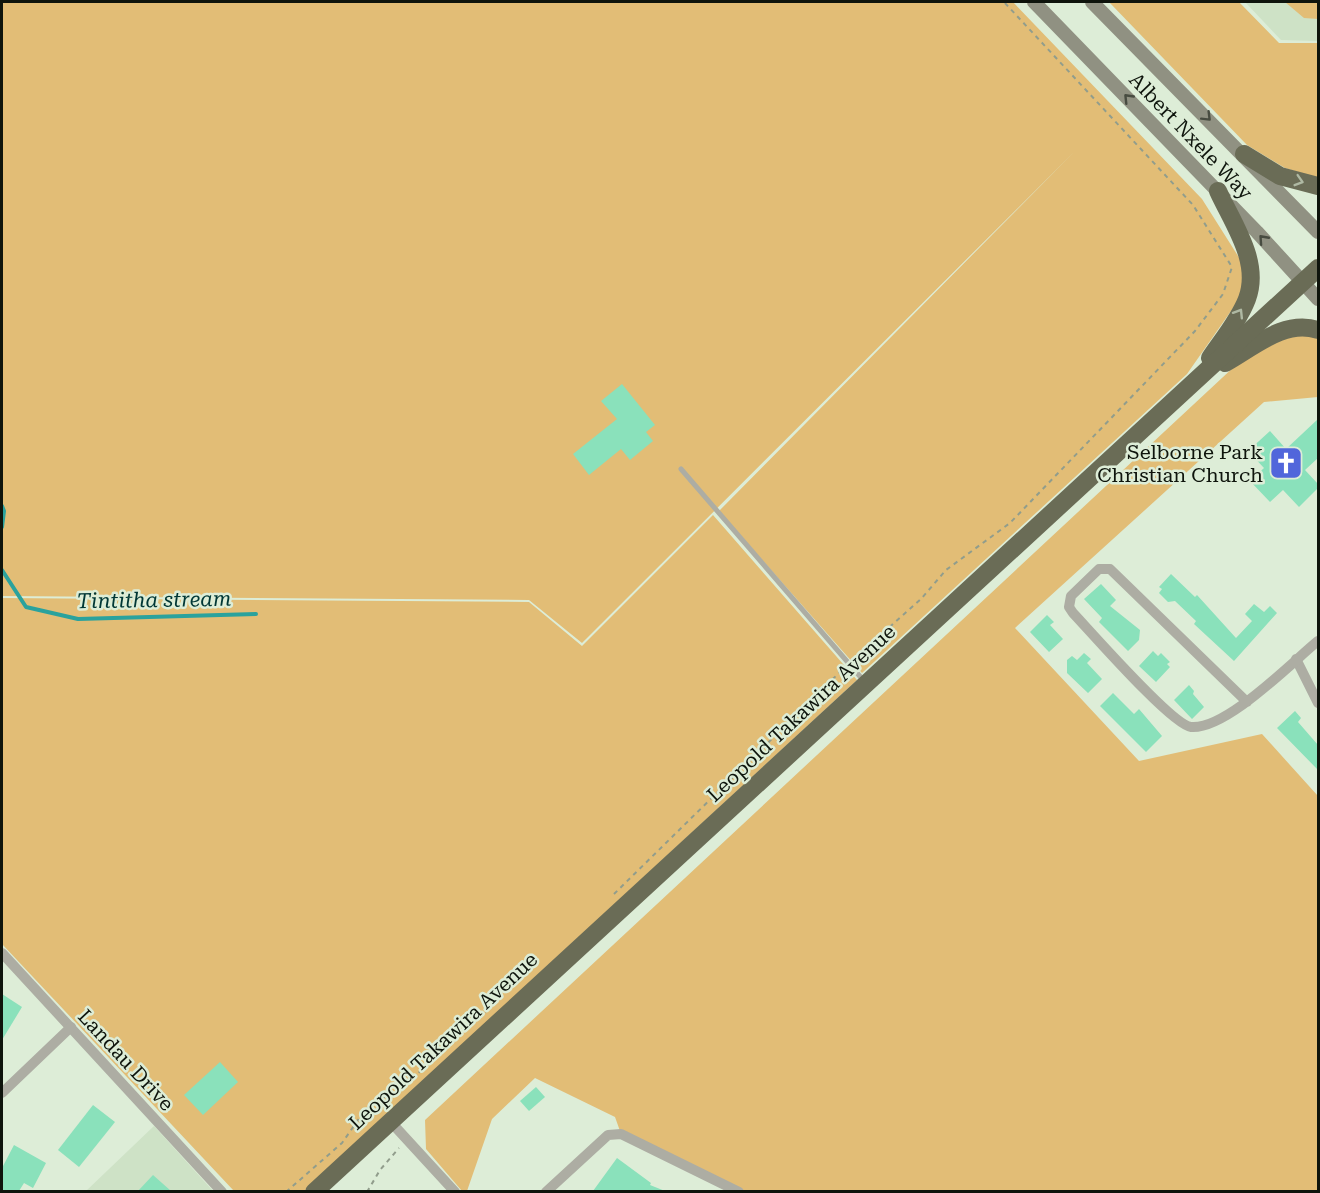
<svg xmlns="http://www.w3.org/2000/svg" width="1320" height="1193" viewBox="0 0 1320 1193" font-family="'Roboto Serif',serif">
  <rect width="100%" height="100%" fill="#ddedd7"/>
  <g fill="#cee2c6">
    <polygon points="1245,2 1318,2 1318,41 1281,40"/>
    <polygon points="154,1126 213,1191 85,1192"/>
  </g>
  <g fill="#e2bd76">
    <polygon points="2,2 1013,2 1202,199 1245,267 1240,298 1187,374 862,673 719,511 1074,152 582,643 529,600 2,596"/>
    <polygon points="1109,2 1239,2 1279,43 1318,43 1318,178 1285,168 1247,145"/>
    <polygon points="1285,2 1318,2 1318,19 1304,18"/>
    <polygon points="1284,335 1318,335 1318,397 1264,402 1015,628 1139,761 1262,734 1318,796 1318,1191 744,1191 620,1131 615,1117 535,1078 492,1119 467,1191 462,1191 426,1149 425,1120 1237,364"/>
    <polygon points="713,515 857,680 304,1191 234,1191 2,944 2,598 529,602 582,646"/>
  </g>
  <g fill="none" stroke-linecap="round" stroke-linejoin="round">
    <g stroke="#2aa29d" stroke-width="4">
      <polyline points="2,506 4,511 2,527"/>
      <polyline points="2,570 26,607 78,619 256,614"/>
    </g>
  </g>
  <g fill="#8ae1bb">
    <polygon points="622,384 655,425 646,432 653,441 630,460 621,449 589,475 573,454 617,419 601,401"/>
    <polygon points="1318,419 1318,458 1305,470 1318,484 1318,488 1299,507 1283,490 1270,502 1250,481 1264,468 1248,451 1270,431 1286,449"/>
    <polygon points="1171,574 1195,597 1197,595 1236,638 1252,621 1245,614 1254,604 1264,612 1270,606 1277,613 1234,661 1194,624 1196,621 1175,601 1168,602 1159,593 1162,589 1159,587"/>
    <polygon points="1101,584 1116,600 1110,606 1140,630 1139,640 1128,651 1099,622 1102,618 1084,599"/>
    <polygon points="1047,615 1054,622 1050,625 1063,639 1049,652 1030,632"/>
    <polygon points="1153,651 1158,656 1161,653 1170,662 1167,664 1170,667 1156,682 1139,666"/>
    <polygon points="1084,653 1091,659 1087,663 1102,679 1088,693 1067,673 1067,660 1072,656 1077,660"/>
    <polygon points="1189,685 1194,691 1193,694 1204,707 1192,719 1174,700"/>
    <polygon points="1113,693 1134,714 1139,709 1162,736 1146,752 1100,706"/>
    <polygon points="1295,711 1301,718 1298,722 1318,745 1318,770 1277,728"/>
    <polygon points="2,994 22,1007 2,1040"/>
    <polygon points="220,1062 238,1082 203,1115 184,1095"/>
    <polygon points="536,1087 545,1097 529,1111 520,1101"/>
    <polygon points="93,1105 115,1122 79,1167 58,1150"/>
    <polygon points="14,1145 46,1163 33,1188 24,1183 19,1191 2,1191 2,1168"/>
    <polygon points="617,1158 651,1183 650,1185 665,1191 593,1191"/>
    <polygon points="153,1175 171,1191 138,1191"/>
  </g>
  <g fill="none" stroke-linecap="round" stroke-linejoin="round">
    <g stroke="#919d8c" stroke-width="2" stroke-dasharray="4.5 4.5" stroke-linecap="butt">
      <polyline points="856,657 921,599 946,570 1010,523 1195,331 1223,294 1232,267 1193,205 1004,2"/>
      <polyline points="614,894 843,669"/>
      <polyline points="286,1192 342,1143 365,1110 414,1077 486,1012"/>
      <polyline points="367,1192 380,1170 399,1148"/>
    </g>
    <polyline stroke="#adada3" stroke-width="5" points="681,469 864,681"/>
    <g stroke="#adada3" stroke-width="10">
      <polyline points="1296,659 1318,703"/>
      <path d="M1247,702L1110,569H1099L1071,596L1069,607L1073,613C1091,632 1172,725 1191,727C1226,730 1291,663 1318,641"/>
      <polyline points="2,953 222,1192"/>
      <polyline points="2,1093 71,1027"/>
      <polyline points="389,1120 455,1192"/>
      <polyline points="546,1192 608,1135 621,1134 739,1192"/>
    </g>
    <g stroke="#909182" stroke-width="14">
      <polyline points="1034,2 1257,232 1318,299"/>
      <polyline points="1092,2 1318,232"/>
    </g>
    <g stroke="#6a6c56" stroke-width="18">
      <polyline points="1244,154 1280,176 1318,186"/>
      <path d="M1210,358C1222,340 1239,320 1247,299C1261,262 1233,224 1218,191"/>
      <path d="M1225,363C1254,347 1284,319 1318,330"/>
      <polyline points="314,1192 1318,268"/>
    </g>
  </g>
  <defs><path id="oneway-chevron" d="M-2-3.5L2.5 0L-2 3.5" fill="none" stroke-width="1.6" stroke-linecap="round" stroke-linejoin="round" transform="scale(1.5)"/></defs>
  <g stroke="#484c41">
    <use href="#oneway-chevron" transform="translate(1128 98) rotate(-134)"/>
    <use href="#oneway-chevron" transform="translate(1207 117) rotate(45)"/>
    <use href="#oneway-chevron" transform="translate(1263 239) rotate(-132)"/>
  </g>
  <g stroke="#afb9a3">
    <use href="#oneway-chevron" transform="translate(1299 181) rotate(17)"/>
    <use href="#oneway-chevron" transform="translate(1239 313) rotate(-58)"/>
  </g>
  <defs>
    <symbol id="church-square" viewBox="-11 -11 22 22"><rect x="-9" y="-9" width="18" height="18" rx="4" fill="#5166db" stroke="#ddedd7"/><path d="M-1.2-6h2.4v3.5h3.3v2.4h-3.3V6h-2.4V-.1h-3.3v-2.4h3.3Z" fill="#fff"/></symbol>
  </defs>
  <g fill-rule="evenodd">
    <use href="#church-square" x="1267" y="444" width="38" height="38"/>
  </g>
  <g text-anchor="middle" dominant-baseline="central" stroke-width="5" stroke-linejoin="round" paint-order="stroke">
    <g font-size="20" fill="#0e140c" stroke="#ddedd7">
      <text transform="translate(1191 136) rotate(46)">Albert Nxele Way</text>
      <text transform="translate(801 713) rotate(-43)">Leopold Takawira Avenue</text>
      <text transform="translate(443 1041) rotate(-43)">Leopold Takawira Avenue</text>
      <text transform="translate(126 1060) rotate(47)">Landau Drive</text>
    </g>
    <g font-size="20" fill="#0e140c" stroke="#ddedd7" text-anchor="end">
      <text x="1263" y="452">Selborne Park<tspan x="1263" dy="23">Christian Church</tspan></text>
    </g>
    <g font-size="21" font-style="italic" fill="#003735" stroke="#ddedd7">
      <text transform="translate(154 600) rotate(-1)">Tintitha stream</text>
    </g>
  </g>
  <rect width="1320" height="1193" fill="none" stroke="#0e140c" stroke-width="6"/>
</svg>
